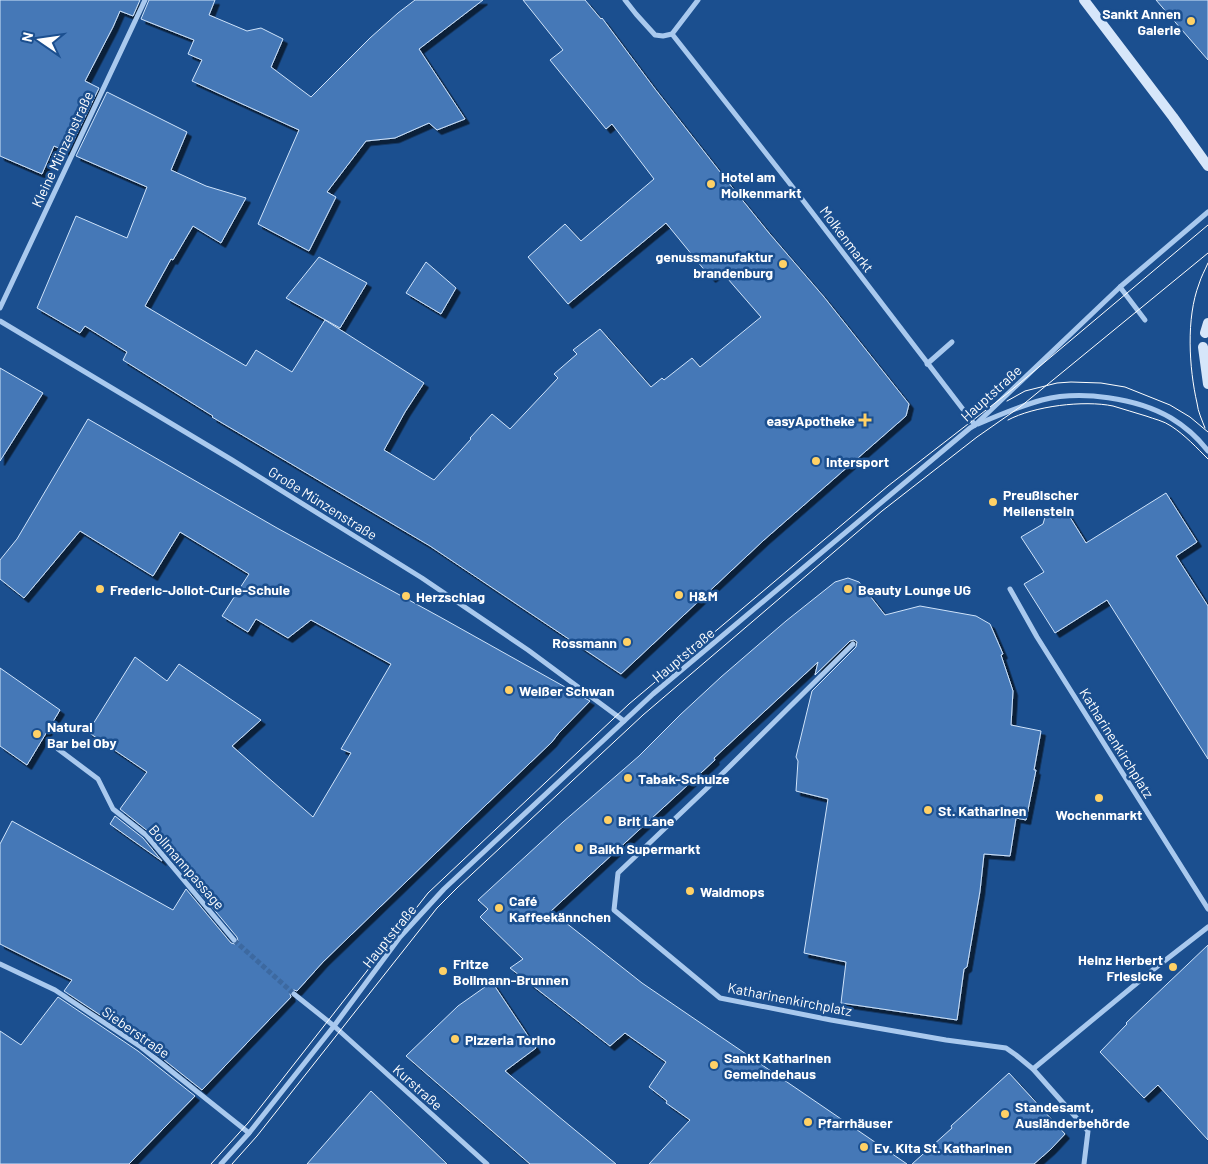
<svg xmlns="http://www.w3.org/2000/svg" width="1208" height="1164" viewBox="0 0 1208 1164" font-family="Barlow,sans-serif">
  <defs>
    <filter id="shadow"><feDropShadow dx="4.5" dy="4.5" stdDeviation="0" flood-color="#0009"/></filter>
  </defs>
  <rect width="100%" height="100%" fill="#1b4f8f"/>
  <g fill="#4478b7" stroke="#cfe3fa" filter="url(#shadow)">
    <polygon points="0,0 140,0 133,16 120,11 113,27 85,81 99,88 68,152 54,146 42,174 0,156"/>
    <polygon points="149,0 215,0 209,15 247,31 261,28 283,39 271,67 311,97 370,38 398,13 415,0 483,0 419,49 465,119 437,130 429,123 395,138 366,141 327,192 336,197 309,251 258,224 299,130 192,81 202,60 188,54 194,40 141,19"/>
    <polygon points="523,0 585,0 601,19 602,18 655,89 735,191 769,233 824,297 909,404 906,416 764,540 621,674 430,546 212,417 213,416 123,360 127,352 85,326 80,333 37,308 76,216 127,238 147,187 76,156 107,92 187,132 171,170 206,186 246,198 221,243 193,226 173,260 171,259 145,306 246,366 256,350 292,372 325,320 424,383 405,412 384,450 434,480 471,439 470,438 492,414 510,429 558,378 554,374 577,354 573,350 600,329 651,387 662,378 664,380 692,358 700,367 761,317 721,271 711,278 666,223 568,304 528,257 565,224 581,241 654,179 612,124 606,129 550,60 563,50"/>
    <polygon points="1156,0 1208,0 1208,60"/>
    <polygon points="319,257 367,283 340,328 286,298"/>
    <polygon points="426,262 456,288 441,314 406,293"/>
    <polygon points="0,368 43,393 0,461"/>
    <polygon points="88,419 277,528 440,617 590,701 558,734 552,742 466,824 323,962 297,991 294,990 291,991 290,994 291,997 202,1090 144,1044 64,991 72,980 0,944 0,844 12,821 173,910 186,889 231,943 235,944 238,941 237,937 149,832 120,809 147,772 88,732 135,657 167,681 179,664 261,720 232,746 313,817 351,753 341,749 391,664 311,620 288,638 256,619 248,632 222,616 249,574 180,532 153,576 80,531 24,598 0,579 0,560 17,539"/>
    <polygon points="1166,493 1197,542 1176,556 1208,606 1208,759 1107,600 1055,633 1024,584 1044,572 1021,537 1043,524 1047,510 1068,514 1086,543"/>
    <polygon points="848,578 859,582 885,615 920,606 976,616 990,624 1003,654 1001,655 1013,691 1011,725 1041,731 1034,770 1036,770 1026,820 1016,818 1010,856 984,854 980,891 967,967 964,969 957,1020 841,1003 846,962 804,953 828,799 796,791 798,761 796,757 812,691 856,647 857,642 854,640 850,641 815,675 818,662 714,758 715,760 551,911 642,983 907,1164 649,1164 690,1120 666,1103 667,1101 649,1087 666,1062 625,1033 610,1046 510,968 523,959 480,917 488,909 478,900 563,822 639,756 680,715 721,677 786,621 835,582"/>
    <polygon points="0,668 60,710 27,765 0,746"/>
    <polygon points="115,816 143,838 162,861 110,824"/>
    <polygon points="1208,945 1208,1140 1158,1085 1144,1098 1100,1052 1127,1024 1126,1023"/>
    <polygon points="492,982 536,1048 505,1071 558,1116 616,1164 530,1164 406,1056 458,1006"/>
    <polygon points="58,997 138,1051 195,1096 129,1164 0,1164 0,1031 21,1045"/>
    <polygon points="1009,1073 1065,1134 1051,1149 1034,1164 912,1164 952,1128 951,1126"/>
    <polygon points="371,1091 447,1164 307,1164"/>
  </g>
  <g fill="none" stroke-linecap="round" stroke-linejoin="round">
    <polyline stroke="#3d69a0" stroke-width="5" stroke-dasharray="5 2.5" stroke-linecap="butt" points="234,940 294,994"/>
    <g stroke="#a9c9ee" stroke-width="5">
      <polyline points="625,0 636,14 655,35 663,36 672,34 698,0"/>
      <polyline points="672,34 798,194 975,425"/>
      <polyline points="1120,287 1145,320"/>
      <polyline points="0,308 145,0"/>
      <polyline points="0,321 232,460 422,578 528,650 624,721"/>
      <polyline points="927,364 952,342"/>
      <path d="M978,424C999,415 1020,406 1042,400C1081,390 1137,398 1171,418C1186,427 1198,438 1208,451"/>
      <polyline points="1010,589 1037,637 1208,909"/>
      <polyline points="853,644 725,771 618,873 614,910 720,998 831,1020 946,1040 1006,1048 1016,1055 1033,1069 1088,1131 1084,1164"/>
      <polyline points="58,749 98,779 113,809 146,835 234,940"/>
      <polyline points="0,964 55,990 141,1047 249,1133"/>
      <polyline points="294,994 334,1026 487,1164"/>
      <polyline points="1033,1069 1154,969 1208,927"/>
      <polyline points="221,1164 249,1133 334,1026 400,937 444,889 653,694 970,428 975,425 1120,287 1208,212"/>
    </g>
    <g stroke="#d6e6fa" stroke-width="10">
      <polyline points="1084,0 1173,117 1208,166"/>
      <polyline points="1205,333 1208,323"/>
      <polyline points="1203,347 1208,384"/>
    </g>
    <g stroke="#fff" stroke-width="1">
      <polyline points="1007,401 1025,391 1057,383 1071,382 1101,383 1125,387 1170,405 1190,417 1208,432"/>
      <path d="M1008,420C1034,406 1084,400 1113,406C1124,409 1135,413 1146,416C1154,419 1164,421 1171,426C1185,435 1197,448 1208,459"/>
      <path d="M1205,428C1202,420 1198,412 1197,403C1189,368 1186,318 1199,284C1201,277 1205,270 1208,263"/>
      <polyline points="211,1164 248,1123 428,893 629,704 888,486 1008,393 1208,225"/>
      <polyline points="232,1164 257,1136 437,908 458,887 643,715 882,511 977,437 1020,407 1208,253"/>
    </g>
  </g>
  <g fill="#ffd166" stroke="#1b4f8f" stroke-width="2">
    <circle cx="1191" cy="21" r="5"/>
    <circle cx="711" cy="184" r="5"/>
    <circle cx="783" cy="264" r="5"/>
    <path d="M862.5 412.5h5v5h5v5h-5v5h-5v-5h-5v-5h5z"/>
    <circle cx="816" cy="461" r="5"/>
    <circle cx="993" cy="502" r="5"/>
    <circle cx="100" cy="589" r="5"/>
    <circle cx="848" cy="589" r="5"/>
    <circle cx="679" cy="595" r="5"/>
    <circle cx="406" cy="596" r="5"/>
    <circle cx="627" cy="642" r="5"/>
    <circle cx="509" cy="690" r="5"/>
    <circle cx="37" cy="734" r="5"/>
    <circle cx="628" cy="778" r="5"/>
    <circle cx="1099" cy="798" r="5"/>
    <circle cx="928" cy="810" r="5"/>
    <circle cx="608" cy="820" r="5"/>
    <circle cx="579" cy="848" r="5"/>
    <circle cx="690" cy="891" r="5"/>
    <circle cx="499" cy="908" r="5"/>
    <circle cx="1173" cy="967" r="5"/>
    <circle cx="443" cy="971" r="5"/>
    <circle cx="455" cy="1039" r="5"/>
    <circle cx="714" cy="1065" r="5"/>
    <circle cx="1005" cy="1114" r="5"/>
    <circle cx="808" cy="1122" r="5"/>
    <circle cx="864" cy="1147" r="5"/>
  </g>
  <g text-anchor="middle" dominant-baseline="central" stroke-width="5" stroke-linejoin="round" paint-order="stroke">
    <g font-size="14" font-weight="bold" fill="#fff" stroke="#1b4f8f" text-anchor="start">
      <text x="1181" y="13" text-anchor="end">Sankt Annen<tspan x="1181" dy="16">Galerie</tspan></text>
      <text x="721" y="176">Hotel am<tspan x="721" dy="16">Molkenmarkt</tspan></text>
      <text x="773" y="256" text-anchor="end">genussmanufaktur<tspan x="773" dy="16">brandenburg</tspan></text>
      <text x="855" y="420" text-anchor="end">easyApotheke</text>
      <text x="826" y="461">Intersport</text>
      <text x="1003" y="494">Preußischer<tspan x="1003" dy="16">Meilenstein</tspan></text>
      <text x="110" y="589">Frederic-Joliot-Curie-Schule</text>
      <text x="858" y="589">Beauty Lounge UG</text>
      <text x="689" y="595">H&amp;M</text>
      <text x="416" y="596">Herzschlag</text>
      <text x="617" y="642" text-anchor="end">Rossmann</text>
      <text x="519" y="690">Weißer Schwan</text>
      <text x="47" y="726">Natural<tspan x="47" dy="16">Bar bei Oby</tspan></text>
      <text x="638" y="778">Tabak-Schulze</text>
      <text x="938" y="810">St. Katharinen</text>
      <text x="1099" y="814" text-anchor="middle">Wochenmarkt</text>
      <text x="618" y="820">Brit Lane</text>
      <text x="589" y="848">Balkh Supermarkt</text>
      <text x="700" y="891">Waldmops</text>
      <text x="509" y="900">Café<tspan x="509" dy="16">Kaffeekännchen</tspan></text>
      <text x="1163" y="959" text-anchor="end">Heinz Herbert<tspan x="1163" dy="16">Friesicke</tspan></text>
      <text x="453" y="963">Fritze<tspan x="453" dy="16">Bollmann-Brunnen</tspan></text>
      <text x="465" y="1039">Pizzeria Torino</text>
      <text x="724" y="1057">Sankt Katharinen<tspan x="724" dy="16">Gemeindehaus</tspan></text>
      <text x="1015" y="1106">Standesamt,<tspan x="1015" dy="16">Ausländerbehörde</tspan></text>
      <text x="818" y="1122">Pfarrhäuser</text>
      <text x="874" y="1147">Ev. Kita St. Katharinen</text>
    </g>
    <g font-size="14" fill="#fff" stroke="#1b4f8f">
      <text transform="translate(62 149) rotate(-65)">Kleine Münzenstraße</text>
      <text transform="translate(847 239) rotate(53)">Molkenmarkt</text>
      <text transform="translate(991 393) rotate(-42)">Hauptstraße</text>
      <text transform="translate(323 503) rotate(32)">Große Münzenstraße</text>
      <text transform="translate(683 655) rotate(-40)">Hauptstraße</text>
      <text transform="translate(1117 743) rotate(58)">Katharinenkirchplatz</text>
      <text transform="translate(187 867) rotate(49)">Bollmannpassage</text>
      <text transform="translate(389 936) rotate(-51)">Hauptstraße</text>
      <text transform="translate(790 999) rotate(11)">Katharinenkirchplatz</text>
      <text transform="translate(136 1032) rotate(35)">Sieberstraße</text>
      <text transform="translate(418 1087) rotate(42)">Kurstraße</text>
    </g>
  </g>
  <g transform="translate(40 40) rotate(283)" stroke="#1b4f8f" stroke-width="4" paint-order="stroke">
  <path d="M0-4L9 19L0 12L-9 19Z" fill="#ffffff"/>
  <text y="-8" font-size="14" font-weight="bold" text-anchor="middle" fill="#ffffff">N</text>
  </g>
</svg>
